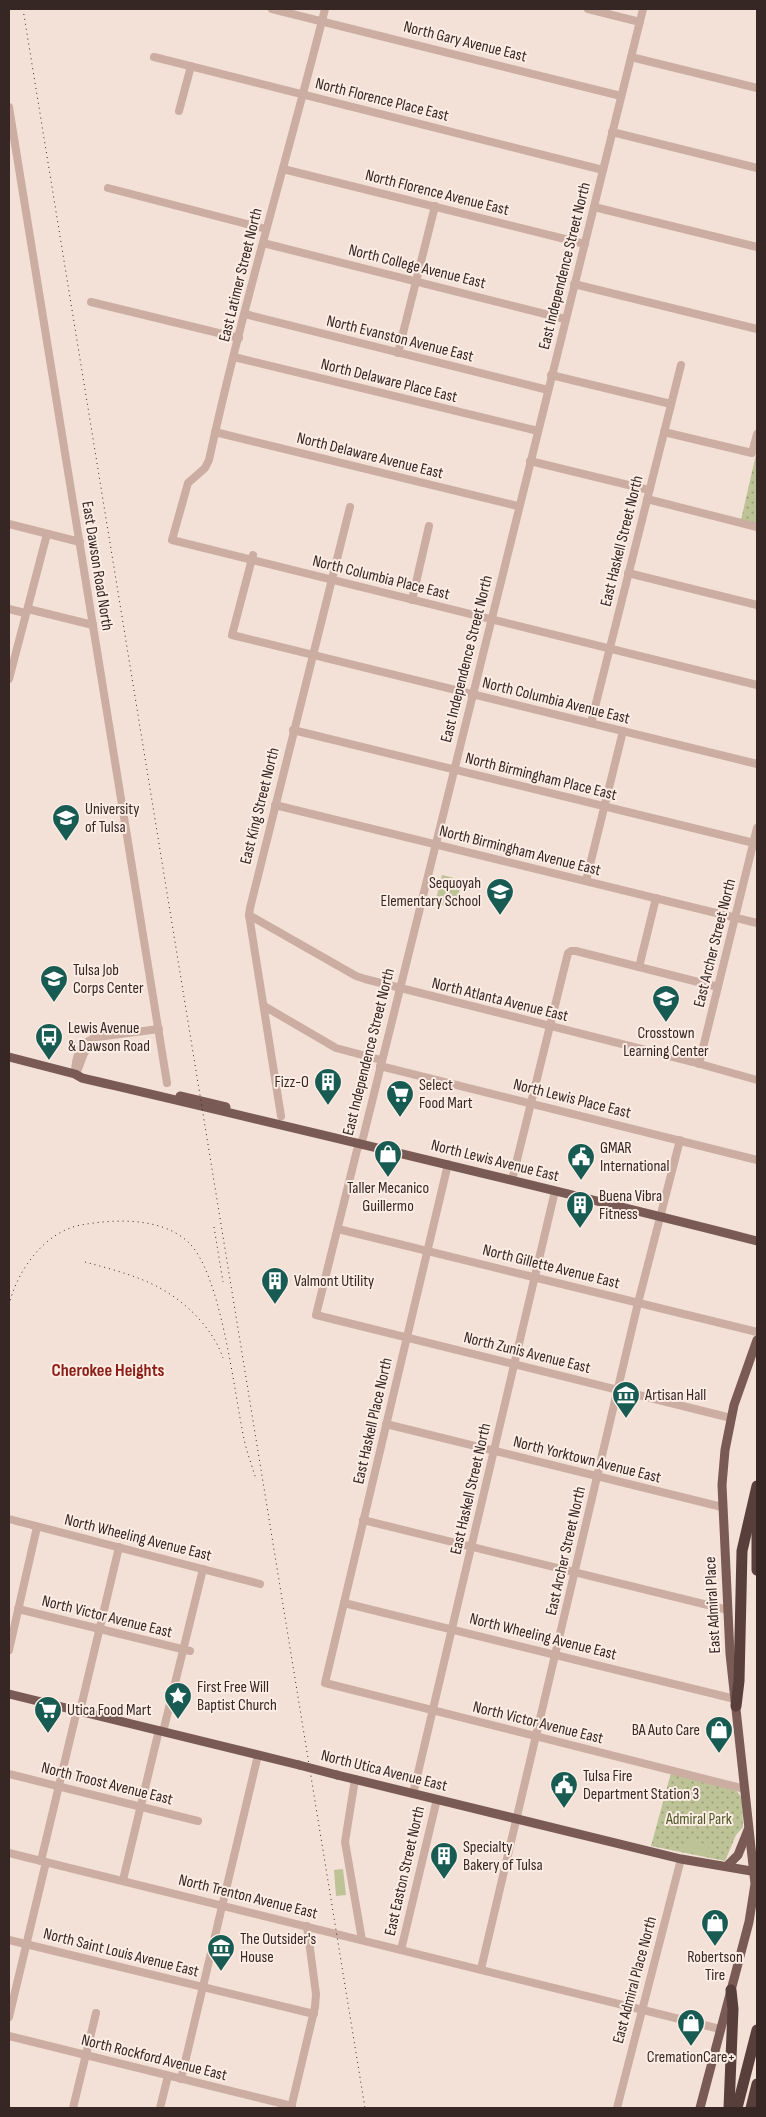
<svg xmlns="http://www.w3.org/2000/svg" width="766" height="2117" viewBox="0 0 766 2117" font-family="'Sofia Sans Condensed',sans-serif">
  <defs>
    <pattern id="grass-dots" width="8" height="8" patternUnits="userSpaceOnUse" patternTransform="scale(1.25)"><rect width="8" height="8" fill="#bdc396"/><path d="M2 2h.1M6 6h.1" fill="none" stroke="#9a9e7a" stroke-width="1.8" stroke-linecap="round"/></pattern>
  </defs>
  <rect width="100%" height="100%" fill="#f3e1d7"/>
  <g fill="url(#grass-dots)">
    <polygon points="757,450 757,524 741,520"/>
    <polygon points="671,1773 735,1789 742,1798 743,1827 736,1835 725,1861 651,1846"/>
  </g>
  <g fill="#bdc396">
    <polygon points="442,875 462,880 455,908 435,903"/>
    <polygon points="685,1839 709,1845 706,1856 682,1850"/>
    <polygon points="343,1869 346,1895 336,1896 334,1870"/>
  </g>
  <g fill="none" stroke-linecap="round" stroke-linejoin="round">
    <g stroke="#ccada2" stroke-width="8">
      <polyline points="272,9 621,96"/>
      <path d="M325,9C287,160 242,308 209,460L205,468L188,483L172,540L757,685"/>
      <polyline points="588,9 640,22"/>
      <polyline points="643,9 363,1138 357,1150 316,1315 731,1418"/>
      <polyline points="154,57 603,170"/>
      <polyline points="631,57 757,88"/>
      <polyline points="9,107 167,1083"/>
      <polyline points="179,111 191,66"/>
      <polyline points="612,132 757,168"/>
      <polyline points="283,169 585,244"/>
      <polyline points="108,188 266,229"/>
      <polyline points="594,207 757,247"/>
      <polyline points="263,243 565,319"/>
      <polyline points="574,284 757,329"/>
      <polyline points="91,302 239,338"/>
      <polyline points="245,314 548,390"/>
      <polyline points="398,353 435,206"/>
      <polyline points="234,357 538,431"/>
      <polyline points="551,375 671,404"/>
      <polyline points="215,432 518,506"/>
      <polyline points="664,432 752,453 757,434"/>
      <polyline points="530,461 649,490"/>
      <polyline points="647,499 757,527"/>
      <polyline points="9,524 80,542"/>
      <polyline points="253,555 232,635 757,764"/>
      <polyline points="628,573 757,605"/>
      <polyline points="412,600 429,526"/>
      <polyline points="9,609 25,613"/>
      <polyline points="28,609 93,625"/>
      <polyline points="9,679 47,534"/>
      <polyline points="591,723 681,365"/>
      <polyline points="293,730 754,843"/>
      <polyline points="275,805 757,923"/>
      <polyline points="586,881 623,731"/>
      <polyline points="249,915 356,976 365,979 693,1062 757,1080"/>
      <polyline points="639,967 656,898"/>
      <polyline points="264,1006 336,1048 381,1060"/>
      <polyline points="699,1064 757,828"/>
      <polyline points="380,1066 757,1160"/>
      <path d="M76,1073C82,1063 82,1049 94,1043"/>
      <path d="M75,1074C75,1057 80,1042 97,1037L159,1029"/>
      <polyline points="281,1116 249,915 250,908 350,507"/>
      <polyline points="448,1164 325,1683 745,1789"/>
      <polyline points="512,1180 568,953 571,951 576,951 718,987"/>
      <polyline points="338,1229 757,1332"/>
      <polyline points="386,1424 722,1507"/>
      <polyline points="9,1519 260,1584"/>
      <polyline points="363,1520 728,1610"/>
      <polyline points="344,1603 735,1699"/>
      <polyline points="18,1609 190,1651"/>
      <polyline points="9,1650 37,1527"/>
      <polyline points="80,1711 119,1547"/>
      <polyline points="163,1732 203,1569"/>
      <polyline points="9,1774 198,1821"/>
      <polyline points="355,1779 345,1842 362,1940"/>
      <polyline points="413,1794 555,1191"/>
      <polyline points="9,1853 720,2029"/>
      <polyline points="41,1861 77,1710"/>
      <polyline points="123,1880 159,1730"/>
      <polyline points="9,1940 314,2014"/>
      <polyline points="401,1950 437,1799"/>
      <polyline points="481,1969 638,1303 680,1140"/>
      <polyline points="9,2017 46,1862"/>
      <polyline points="9,2036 292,2106"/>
      <polyline points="181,2079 258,1755"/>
      <polyline points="73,2108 96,2013"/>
      <polyline points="160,2108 168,2076"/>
      <polyline points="291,2108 315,2007 316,1994 307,1926"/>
      <polyline points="617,2108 681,1859"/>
    </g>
    <g stroke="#7a5a55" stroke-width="9">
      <path d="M9,1057L75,1074L82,1078C307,1131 533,1184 757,1241"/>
      <polyline points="180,1096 226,1107"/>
      <polyline points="9,1694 299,1765"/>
      <polyline points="337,1775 681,1859 757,1872"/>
      <polyline points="727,1866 738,1855 748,1830"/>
      <polyline points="700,2108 749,1922 755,1884 730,1654 722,1485 725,1450 734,1405 757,1340"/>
    </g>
    <g stroke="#583f3b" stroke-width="11">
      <polyline points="757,1510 757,1570"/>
      <polyline points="736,1706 739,1681 742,1551 757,1486"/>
      <polyline points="729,2108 733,2009 731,1990"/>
      <polyline points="737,2108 757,2030"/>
      <polyline points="751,2108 757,2084"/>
    </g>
    <g stroke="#362725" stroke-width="1" stroke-dasharray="1 4" stroke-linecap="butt">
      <polyline points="23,9 365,2108"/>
      <polyline points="214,1227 223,1282"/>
      <path d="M85,1262C107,1268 131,1274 152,1284C182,1298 212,1326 223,1358"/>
      <path d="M9,1305C17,1271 44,1232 81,1225C114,1219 160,1217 187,1241C221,1270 234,1392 244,1439C247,1453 252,1466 256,1479"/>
    </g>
    <polyline stroke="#7a5a55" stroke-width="9" points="299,1765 337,1775"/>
  </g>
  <defs>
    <symbol id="university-pin" viewBox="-11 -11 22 30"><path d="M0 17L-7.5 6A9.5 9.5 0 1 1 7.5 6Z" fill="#175b53" stroke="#fbece4"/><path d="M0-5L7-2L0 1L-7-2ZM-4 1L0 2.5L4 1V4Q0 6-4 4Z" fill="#fff"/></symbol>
    <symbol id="school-pin" viewBox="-11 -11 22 30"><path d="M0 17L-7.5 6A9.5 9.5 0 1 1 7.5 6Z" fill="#175b53" stroke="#fbece4"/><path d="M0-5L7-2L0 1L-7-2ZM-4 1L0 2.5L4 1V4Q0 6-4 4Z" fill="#fff"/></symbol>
    <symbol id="bus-pin" viewBox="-11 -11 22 30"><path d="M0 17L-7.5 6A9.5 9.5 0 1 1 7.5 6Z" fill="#175b53" stroke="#fbece4"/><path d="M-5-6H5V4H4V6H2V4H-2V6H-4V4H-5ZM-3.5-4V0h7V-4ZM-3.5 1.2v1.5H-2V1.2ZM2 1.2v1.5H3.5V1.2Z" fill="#fff"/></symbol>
    <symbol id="building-pin" viewBox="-11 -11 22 30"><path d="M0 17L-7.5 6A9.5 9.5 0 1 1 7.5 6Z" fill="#175b53" stroke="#fbece4"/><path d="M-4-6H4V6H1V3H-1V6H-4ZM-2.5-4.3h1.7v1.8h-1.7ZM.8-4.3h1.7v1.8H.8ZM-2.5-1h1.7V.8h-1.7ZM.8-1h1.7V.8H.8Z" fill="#fff"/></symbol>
    <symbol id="supermarket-pin" viewBox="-11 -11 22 30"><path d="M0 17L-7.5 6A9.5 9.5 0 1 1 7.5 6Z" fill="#175b53" stroke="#fbece4"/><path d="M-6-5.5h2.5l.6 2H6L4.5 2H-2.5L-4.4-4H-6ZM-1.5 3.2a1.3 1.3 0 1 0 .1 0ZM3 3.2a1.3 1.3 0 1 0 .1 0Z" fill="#fff"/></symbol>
    <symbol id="shop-pin" viewBox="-11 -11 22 30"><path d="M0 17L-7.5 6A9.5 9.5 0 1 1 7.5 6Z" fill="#175b53" stroke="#fbece4"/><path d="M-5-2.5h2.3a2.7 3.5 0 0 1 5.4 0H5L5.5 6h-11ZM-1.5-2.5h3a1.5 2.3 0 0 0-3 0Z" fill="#fff"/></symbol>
    <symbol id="civic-pin" viewBox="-11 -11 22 30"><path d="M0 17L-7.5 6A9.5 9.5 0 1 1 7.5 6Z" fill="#175b53" stroke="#fbece4"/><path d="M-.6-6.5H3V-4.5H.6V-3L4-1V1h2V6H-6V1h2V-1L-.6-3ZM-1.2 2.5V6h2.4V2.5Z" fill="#fff"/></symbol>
    <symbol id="museum-pin" viewBox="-11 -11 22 30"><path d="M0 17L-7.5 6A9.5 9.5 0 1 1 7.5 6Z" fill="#175b53" stroke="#fbece4"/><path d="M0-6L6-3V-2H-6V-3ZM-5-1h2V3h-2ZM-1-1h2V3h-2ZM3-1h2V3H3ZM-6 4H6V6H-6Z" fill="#fff"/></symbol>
    <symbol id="sight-pin" viewBox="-11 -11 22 30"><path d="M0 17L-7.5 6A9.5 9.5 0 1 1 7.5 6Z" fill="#175b53" stroke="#fbece4"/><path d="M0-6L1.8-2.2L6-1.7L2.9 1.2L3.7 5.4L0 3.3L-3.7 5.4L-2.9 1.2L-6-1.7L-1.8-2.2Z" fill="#fff"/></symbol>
  </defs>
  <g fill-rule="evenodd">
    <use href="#university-pin" x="50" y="802" width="32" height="43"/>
    <use href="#school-pin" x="484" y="876" width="32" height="43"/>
    <use href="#university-pin" x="38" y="963" width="32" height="43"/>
    <use href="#school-pin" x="650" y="983" width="32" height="43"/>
    <use href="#bus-pin" x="33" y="1021" width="32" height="43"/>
    <use href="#building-pin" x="312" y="1066" width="32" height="43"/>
    <use href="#supermarket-pin" x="384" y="1078" width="32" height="43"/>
    <use href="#shop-pin" x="372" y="1138" width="32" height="43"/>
    <use href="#civic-pin" x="565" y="1141" width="32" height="43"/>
    <use href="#building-pin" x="564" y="1189" width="32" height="43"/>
    <use href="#building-pin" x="259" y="1265" width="32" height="43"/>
    <use href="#museum-pin" x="610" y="1379" width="32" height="43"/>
    <use href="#sight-pin" x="162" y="1680" width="32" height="43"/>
    <use href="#supermarket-pin" x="32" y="1694" width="32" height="43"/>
    <use href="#shop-pin" x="703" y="1714" width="32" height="43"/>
    <use href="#civic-pin" x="548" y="1769" width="32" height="43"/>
    <use href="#building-pin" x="428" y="1840" width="32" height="43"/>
    <use href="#shop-pin" x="699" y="1907" width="32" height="43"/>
    <use href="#museum-pin" x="205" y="1932" width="32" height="43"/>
    <use href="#shop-pin" x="675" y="2007" width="32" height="43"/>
  </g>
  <g text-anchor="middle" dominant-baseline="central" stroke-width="4" stroke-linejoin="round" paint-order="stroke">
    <g font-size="16" fill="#362725" stroke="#fbece4">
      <text transform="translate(465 42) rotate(14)">North Gary Avenue East</text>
      <text transform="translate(382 100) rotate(14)">North Florence Place East</text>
      <text transform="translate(437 193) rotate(14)">North Florence Avenue East</text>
      <text transform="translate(565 266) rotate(-76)">East Independence Street North</text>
      <text transform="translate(417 267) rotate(14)">North College Avenue East</text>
      <text transform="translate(241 275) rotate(-76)">East Latimer Street North</text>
      <text transform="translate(400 339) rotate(14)">North Evanston Avenue East</text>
      <text transform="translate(389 381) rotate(14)">North Delaware Place East</text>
      <text transform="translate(370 456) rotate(14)">North Delaware Avenue East</text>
      <text transform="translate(622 541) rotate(-76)">East Haskell Street North</text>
      <text transform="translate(97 566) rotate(81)">East Dawson Road North</text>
      <text transform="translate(381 578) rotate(14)">North Columbia Place East</text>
      <text transform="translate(467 659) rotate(-76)">East Independence Street North</text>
      <text transform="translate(556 701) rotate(14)">North Columbia Avenue East</text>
      <text transform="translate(541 777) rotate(14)">North Birmingham Place East</text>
      <text transform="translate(260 806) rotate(-76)">East King Street North</text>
      <text transform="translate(520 851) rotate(14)">North Birmingham Avenue East</text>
      <text transform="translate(715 943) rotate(-76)">East Archer Street North</text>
      <text transform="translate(500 1000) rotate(14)">North Atlanta Avenue East</text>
      <text transform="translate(369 1052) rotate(-76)">East Independence Street North</text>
      <text transform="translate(572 1099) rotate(14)">North Lewis Place East</text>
      <text transform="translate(495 1161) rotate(14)">North Lewis Avenue East</text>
      <text transform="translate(551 1267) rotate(14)">North Gillette Avenue East</text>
      <text transform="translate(527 1353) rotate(14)">North Zunis Avenue East</text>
      <text transform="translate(373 1421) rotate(-77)">East Haskell Place North</text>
      <text transform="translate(587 1460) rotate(14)">North Yorktown Avenue East</text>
      <text transform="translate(471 1489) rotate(-77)">East Haskell Street North</text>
      <text transform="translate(138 1538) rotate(14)">North Wheeling Avenue East</text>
      <text transform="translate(566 1551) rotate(-77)">East Archer Street North</text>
      <text transform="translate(713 1605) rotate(-93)">East Admiral Place</text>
      <text transform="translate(107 1617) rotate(14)">North Victor Avenue East</text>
      <text transform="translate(543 1637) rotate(14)">North Wheeling Avenue East</text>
      <text transform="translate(538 1723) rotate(14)">North Victor Avenue East</text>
      <text transform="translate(384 1771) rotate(14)">North Utica Avenue East</text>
      <text transform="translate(107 1784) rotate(14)">North Troost Avenue East</text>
      <text transform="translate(405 1871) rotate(-77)">East Easton Street North</text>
      <text transform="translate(248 1897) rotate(14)">North Trenton Avenue East</text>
      <text transform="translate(121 1953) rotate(14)">North Saint Louis Avenue East</text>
      <text transform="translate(635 1980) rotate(-75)">East Admiral Place North</text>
      <text transform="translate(154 2058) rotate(14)">North Rockford Avenue East</text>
    </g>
    <g font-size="16" fill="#362725" stroke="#fbece4" text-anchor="start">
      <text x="85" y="809">University<tspan x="85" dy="18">of Tulsa</tspan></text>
      <text x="481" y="883" text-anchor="end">Sequoyah<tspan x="481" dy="18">Elementary School</tspan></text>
      <text x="73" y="970">Tulsa Job<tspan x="73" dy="18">Corps Center</tspan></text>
      <text x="68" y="1028">Lewis Avenue<tspan x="68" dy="18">&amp; Dawson Road</tspan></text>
      <text x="666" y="1033" text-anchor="middle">Crosstown<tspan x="666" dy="18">Learning Center</tspan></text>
      <text x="309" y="1082" text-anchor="end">Fizz-O</text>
      <text x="419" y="1085">Select<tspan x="419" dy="18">Food Mart</tspan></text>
      <text x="600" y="1148">GMAR<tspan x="600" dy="18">International</tspan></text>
      <text x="388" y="1188" text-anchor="middle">Taller Mecanico<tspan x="388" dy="18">Guillermo</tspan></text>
      <text x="599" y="1196">Buena Vibra<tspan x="599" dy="18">Fitness</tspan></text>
      <text x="294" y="1281">Valmont Utility</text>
      <text x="645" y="1395">Artisan Hall</text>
      <text x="197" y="1687">First Free Will<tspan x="197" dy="18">Baptist Church</tspan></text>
      <text x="67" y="1710">Utica Food Mart</text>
      <text x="700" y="1730" text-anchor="end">BA Auto Care</text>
      <text x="583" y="1776">Tulsa Fire<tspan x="583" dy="18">Department Station 3</tspan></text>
      <text x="463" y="1847">Specialty<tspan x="463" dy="18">Bakery of Tulsa</tspan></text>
      <text x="240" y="1939">The Outsider's<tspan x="240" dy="18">House</tspan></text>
      <text x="715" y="1957" text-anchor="middle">Robertson<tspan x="715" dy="18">Tire</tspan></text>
      <text x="691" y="2057" text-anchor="middle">CremationCare+</text>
    </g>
    <g font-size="16" fill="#4e5727" stroke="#fbece4">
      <text x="699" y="1819">Admiral Park</text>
    </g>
    <g font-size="18" font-weight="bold" fill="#8c1d17" stroke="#fbece4">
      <text x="108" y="1370">Cherokee Heights</text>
    </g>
  </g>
  <rect width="766" height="2117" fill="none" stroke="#362725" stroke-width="20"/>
</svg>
